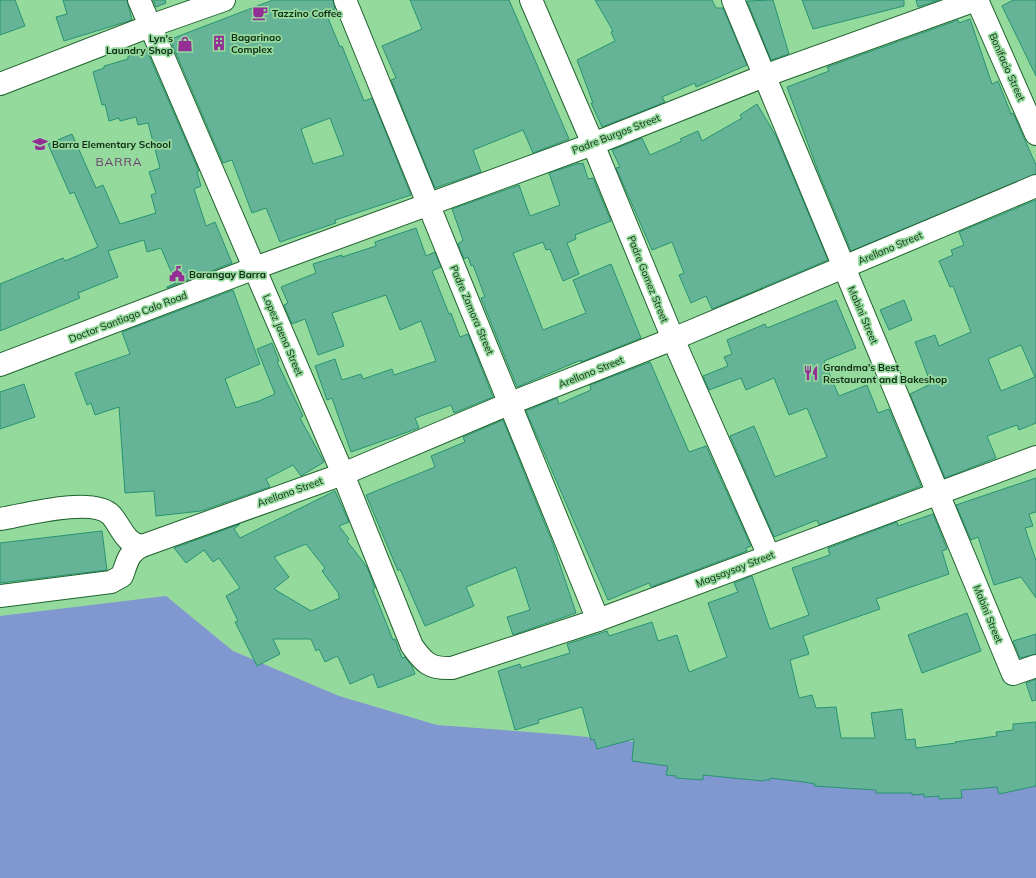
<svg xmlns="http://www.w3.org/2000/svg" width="1036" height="878" viewBox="0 0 1036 878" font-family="Mulish,sans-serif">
  <rect width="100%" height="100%" fill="#95da9d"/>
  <polygon fill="#8097d0" points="166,596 233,651 339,696 437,725 567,735 1036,782 1036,878 0,878 0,616"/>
  <g fill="#66b497" stroke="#279371" fill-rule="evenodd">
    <polygon points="0,0 15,0 25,26 0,35"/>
    <polygon points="63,0 127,0 132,20 64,41 56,17 67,14"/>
    <polygon points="153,0 165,0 166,3 156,7"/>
    <path d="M273,0H333L335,9L326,13L340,47L342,46L364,101L372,98L411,195L335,220L336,223L280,242L266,208L252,213L232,160L223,163L172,44H173L171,39ZM330,118L344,155L313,164L301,129Z"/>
    <polygon points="410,0 509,0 569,139 533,153 523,130 473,150 481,172 435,188 391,80 396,78 382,46 422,29"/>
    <polygon points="595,0 712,0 716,8 723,8 747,65 696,87 695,83 662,97 665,102 602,127 591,103 593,103 577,60 615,41 611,32 613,31"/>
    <polygon points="773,0 789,54 771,60 747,1"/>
    <polygon points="802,0 904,0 904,6 813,29"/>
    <polygon points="916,0 939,0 918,7"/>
    <polygon points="1013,0 1036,0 1036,76 1002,6"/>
    <polygon points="970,19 992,84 998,81 1011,114 1013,113 1036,165 1036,174 851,251 818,171 787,87 829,71 827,67 958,20 959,23"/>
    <polygon points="147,51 199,171 197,172 201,186 194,189 206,226 215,222 232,263 167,288 167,287 176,283 161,248 147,252 144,240 108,251 118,277 78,293 80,298 0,331 0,284 63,258 65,261 98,247 74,192 70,194 48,144 72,134 96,188 103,185 120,224 156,213 151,195 156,193 149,172 160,168 148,123 138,125 136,117 120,121 119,118 109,121 105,104 102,105 93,72 104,68 104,66 128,59 128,56"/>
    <polygon points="757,104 776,136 828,260 712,309 706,296 691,303 679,275 684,273 672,242 652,250 616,168 620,167 612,150 642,138 650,155 682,141 680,139 698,131 702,141 742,118 740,115"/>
    <polygon points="579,163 579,164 583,163 588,179 593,178 611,221 575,235 576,239 567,243 579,274 563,281 550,249 546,250 543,242 513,253 543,330 586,313 573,280 611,264 641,338 581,362 581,360 517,387 481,298 485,297 473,265 471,266 468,257 464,259 458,244 463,240 452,209 519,185 530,216 560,205 549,173"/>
    <path d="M1036,200V423L1019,430L1017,425L987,436L996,458L945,478L910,394L931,384L915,342L935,335L939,346L971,332L953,286L950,287L939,261L953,255L951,250L964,245L959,232ZM1021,345L1035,377L1001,391L988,359Z"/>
    <polygon points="416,228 426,256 435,252 441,267 432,271 449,314 451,313 460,337 468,334 493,397 454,413 451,405 415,418 419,428 351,452 332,398 327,400 315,366 335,359 342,380 361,374 363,379 392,369 394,375 436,361 421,321 400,330 386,295 332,313 344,346 318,355 305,319 292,324 284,305 288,303 281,287 316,273 313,264 342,255 342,257 376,246 375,242"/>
    <polygon points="233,290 260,364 225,379 236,408 259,401 275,394 257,349 272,343 279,361 277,362 303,416 300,418 324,462 301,476 293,465 266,479 270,487 201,511 156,516 154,491 125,493 119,407 95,415 91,403 87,405 75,373 130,354 122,332"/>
    <polygon points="836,300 856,348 824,361 839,396 867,385 878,413 889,409 921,486 819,525 817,520 774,537 730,436 754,426 775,477 827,457 807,408 789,415 774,378 746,390 741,378 709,390 703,376 728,366 724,357 732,354 727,340 765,324 767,328"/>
    <polygon points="904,300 912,320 889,330 880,310"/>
    <polygon points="650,362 689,452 706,446 751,546 746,548 747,551 651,587 649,583 608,600 526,411 557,398 559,404 591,390 590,385"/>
    <polygon points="24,384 35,417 0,429 0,392"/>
    <polygon points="503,420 553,544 576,613 513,635 507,617 530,610 516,567 466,587 474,606 425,626 400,569 398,571 366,495 435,467 431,456 465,442 463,437"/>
    <polygon points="1036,478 1036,512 1029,514 1033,526 1025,528 1036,561 1036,598 1021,577 994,585 978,537 971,540 956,505"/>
    <path d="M335,491L349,522L339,526L349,539L347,541L367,567L375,588L373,590L393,640L395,639L402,658L405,657L412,666L415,674L378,688L373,674L350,684L339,659L337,656L325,662L319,649L316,651L311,639H273L280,654L257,666L235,622L238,621L226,596L240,588L219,558L213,562L204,550L186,563L174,548L240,524L234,529L240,538ZM306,544L325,568L322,571L339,594L338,595L340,598L311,611L274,589L289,577L274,557Z"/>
    <polygon points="933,514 947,549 942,551 949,574 876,599 880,609 803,636 809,654 790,660 799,698 812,695 816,708 836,707 841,738 875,738 871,713 902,709 906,740 915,739 916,748 956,743 955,742 997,736 996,732 1013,730 1013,724 1036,722 1036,786 999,794 997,787 961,790 962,798 939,799 939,796 924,797 924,794 912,795 912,793 876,793 876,790 814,786 815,784 804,782 770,778 770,780 764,780 763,781 703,775 703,780 676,778 676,776 666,775 668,766 632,761 634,739 597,749 594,739 591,740 582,707 538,720 539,723 515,730 498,671 520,664 521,668 570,653 567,644 607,631 609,636 652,622 658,641 677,635 689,672 727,657 708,603 738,592 734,583 752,576 770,629 809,615 792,568 830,555 828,548 897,522 898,526"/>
    <polygon points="102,531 107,570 0,583 0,543"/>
    <polygon points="967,613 981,651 922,673 908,635"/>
    <polygon points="1036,634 1036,654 1020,658 1013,641"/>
    <polygon points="1036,679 1036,700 1032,701 1026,683"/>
  </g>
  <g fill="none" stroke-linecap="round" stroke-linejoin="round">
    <defs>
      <g id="minor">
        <path d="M139,0L343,474L412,646C424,663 430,669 452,668L598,620L1036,457"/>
        <polyline points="345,0 598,620"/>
        <polyline points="531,0 593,144 673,339 769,556"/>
        <polyline points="733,0 1013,674 1036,666"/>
        <polyline points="977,0 1036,134"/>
        <polyline points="0,84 150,26 224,0"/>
        <polyline points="0,365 255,268 593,144 764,76 976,0"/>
        <path d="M0,519C24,515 93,496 111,515C121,526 125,544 142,546C128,552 127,563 122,576L111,582L0,596"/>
        <polyline points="142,546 343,474 511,403 673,339 1036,186"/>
      </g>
    </defs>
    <use href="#minor" stroke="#1f632e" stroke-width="24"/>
    <use href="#minor" stroke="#fff" stroke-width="22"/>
  </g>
  <defs>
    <symbol id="cafe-bare" viewBox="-9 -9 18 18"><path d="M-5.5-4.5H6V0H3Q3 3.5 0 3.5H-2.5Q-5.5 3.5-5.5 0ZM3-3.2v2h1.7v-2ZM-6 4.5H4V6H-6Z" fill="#942f95" stroke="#95da9d" stroke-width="2.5" paint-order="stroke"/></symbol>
    <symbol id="building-bare" viewBox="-9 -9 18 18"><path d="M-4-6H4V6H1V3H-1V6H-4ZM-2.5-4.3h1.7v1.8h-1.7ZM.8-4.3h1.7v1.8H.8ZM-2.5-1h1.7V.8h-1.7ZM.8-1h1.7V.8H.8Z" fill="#942f95" stroke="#95da9d" stroke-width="2.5" paint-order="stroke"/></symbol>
    <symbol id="shop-bare" viewBox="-9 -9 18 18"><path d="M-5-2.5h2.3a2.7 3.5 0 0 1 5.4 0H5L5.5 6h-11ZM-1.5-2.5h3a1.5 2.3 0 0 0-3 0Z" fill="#942f95" stroke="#95da9d" stroke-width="2.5" paint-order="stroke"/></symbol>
    <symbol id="school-bare" viewBox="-9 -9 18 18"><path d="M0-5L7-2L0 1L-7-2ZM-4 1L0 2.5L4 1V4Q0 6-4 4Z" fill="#942f95" stroke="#95da9d" stroke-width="2.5" paint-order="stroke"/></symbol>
    <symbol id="civic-bare" viewBox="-9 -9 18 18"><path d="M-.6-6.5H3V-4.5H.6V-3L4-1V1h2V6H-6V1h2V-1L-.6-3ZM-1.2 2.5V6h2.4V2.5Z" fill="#942f95" stroke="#95da9d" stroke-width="2.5" paint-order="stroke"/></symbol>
    <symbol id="restaurant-bare" viewBox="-9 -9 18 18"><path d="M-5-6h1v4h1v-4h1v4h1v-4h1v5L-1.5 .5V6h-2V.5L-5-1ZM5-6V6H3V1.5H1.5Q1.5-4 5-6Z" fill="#942f95" stroke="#95da9d" stroke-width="2.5" paint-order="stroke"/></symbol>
  </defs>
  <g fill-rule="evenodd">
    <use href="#cafe-bare" x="249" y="2" width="22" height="22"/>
    <use href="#building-bare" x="208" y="32" width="22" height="22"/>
    <use href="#shop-bare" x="174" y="33" width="22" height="22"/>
    <use href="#school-bare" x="29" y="133" width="22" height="22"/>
    <use href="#civic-bare" x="166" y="263" width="22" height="22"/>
    <use href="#restaurant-bare" x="800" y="362" width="22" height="22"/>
  </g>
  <g text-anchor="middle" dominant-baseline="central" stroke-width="3.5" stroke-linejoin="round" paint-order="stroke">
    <g font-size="10" font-weight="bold" fill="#102c15" stroke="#95da9d" text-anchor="start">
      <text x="272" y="13">Tazzino Coffee</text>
      <text x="231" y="37">Bagarinao<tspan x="231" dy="12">Complex</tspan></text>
      <text x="173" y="38" text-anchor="end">Lyn's<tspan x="173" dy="12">Laundry Shop</tspan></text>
      <text x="52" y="144">Barra Elementary School</text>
      <text x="189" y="274">Barangay Barra</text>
      <text x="823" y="367">Grandma's Best<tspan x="823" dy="12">Restaurant and Bakeshop</tspan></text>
    </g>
    <g font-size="10" fill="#102c15" stroke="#95da9d">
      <text transform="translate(1007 67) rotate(66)">Bonifacio Street</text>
      <text transform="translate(616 134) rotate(-21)">Padre Burgos Street</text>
      <text transform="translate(890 248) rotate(-23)">Arellano Street</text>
      <text transform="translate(648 279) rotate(68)">Padre Gomez Street</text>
      <text transform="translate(472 310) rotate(67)">Padre Zamora Street</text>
      <text transform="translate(863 315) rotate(67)">Mabini Street</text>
      <text transform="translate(128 317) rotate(-21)">Doctor Santiago Calo Road</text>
      <text transform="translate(283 335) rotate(67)">Lopez Jaena Street</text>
      <text transform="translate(591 372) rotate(-22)">Arellano Street</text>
      <text transform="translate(290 492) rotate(-20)">Arellano Street</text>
      <text transform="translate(735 569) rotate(-21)">Magsaysay Street</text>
      <text transform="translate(988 614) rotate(68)">Mabini Street</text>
    </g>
    <g font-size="12" letter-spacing="1" fill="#6b396b" stroke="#95da9d">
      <text x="119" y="161">BARRA</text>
    </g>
  </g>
</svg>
